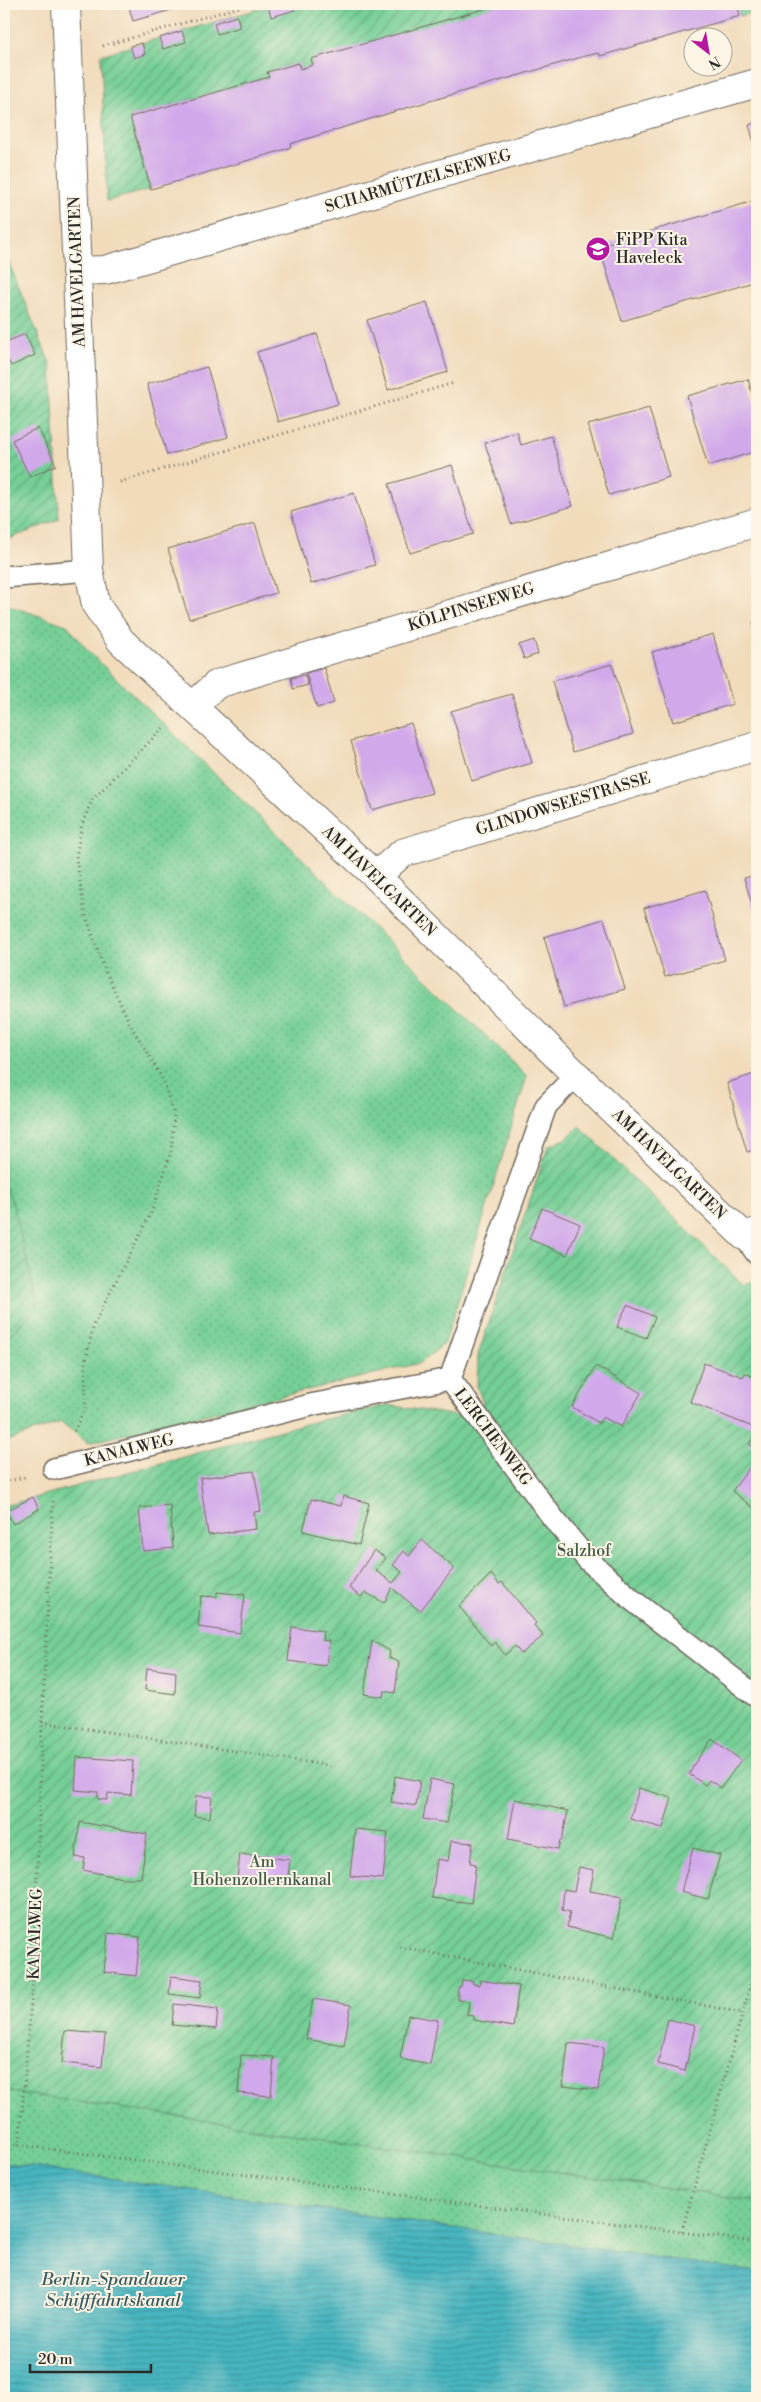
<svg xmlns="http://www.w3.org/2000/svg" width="761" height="2402" viewBox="0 0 761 2402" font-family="'Libre Bodoni',serif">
  <defs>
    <pattern id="grass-dots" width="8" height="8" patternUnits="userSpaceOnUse" patternTransform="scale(1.25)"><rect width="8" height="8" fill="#75cf96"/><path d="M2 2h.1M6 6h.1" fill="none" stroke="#60a87b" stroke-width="1.8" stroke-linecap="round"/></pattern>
    <pattern id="garden-furrows" width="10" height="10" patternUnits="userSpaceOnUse" patternTransform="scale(1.25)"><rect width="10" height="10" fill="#75cf96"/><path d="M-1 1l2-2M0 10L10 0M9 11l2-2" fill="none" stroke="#60a87b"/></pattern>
    <pattern id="water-rules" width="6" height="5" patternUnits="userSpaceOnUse" patternTransform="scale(1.25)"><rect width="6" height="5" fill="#47b5c0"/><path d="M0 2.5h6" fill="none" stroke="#3b939c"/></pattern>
  </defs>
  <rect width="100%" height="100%" fill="#fcf5e5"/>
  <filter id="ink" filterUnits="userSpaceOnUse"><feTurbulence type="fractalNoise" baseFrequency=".02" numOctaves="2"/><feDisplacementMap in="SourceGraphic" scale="10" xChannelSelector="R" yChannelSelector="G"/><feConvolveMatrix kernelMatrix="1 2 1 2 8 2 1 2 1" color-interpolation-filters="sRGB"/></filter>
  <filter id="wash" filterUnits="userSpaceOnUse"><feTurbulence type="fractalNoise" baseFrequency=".0096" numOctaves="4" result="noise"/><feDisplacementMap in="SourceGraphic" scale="20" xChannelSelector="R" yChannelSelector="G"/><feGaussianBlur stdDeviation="1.12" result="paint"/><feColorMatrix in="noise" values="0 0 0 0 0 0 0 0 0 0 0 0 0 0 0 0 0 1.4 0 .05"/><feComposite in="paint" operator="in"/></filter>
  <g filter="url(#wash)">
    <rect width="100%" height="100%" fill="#f1dbbb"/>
    <g fill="url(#grass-dots)" stroke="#507d60">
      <polygon points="4,604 67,625 88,651 527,1076 445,1343 420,1363 88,1443 61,1422 4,1442 4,1340 38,1307 12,1201 4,1185"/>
      <polygon points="4,2091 757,2201 757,2272 4,2163"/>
    </g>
    <g fill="url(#garden-furrows)" stroke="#507d60">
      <polygon points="276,4 501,4 313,65 300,69 298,63 268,72 269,77 130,117 151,189 107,201 101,55"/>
      <polygon points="737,4 757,4 757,11 740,16"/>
      <polygon points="4,251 51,366 59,519 4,541"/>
      <polygon points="579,1126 744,1285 757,1281 757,2201 4,2091 4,1506 300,1425 387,1405 465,1417 483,1402 477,1387 478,1355 548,1146 566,1139"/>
      <polygon points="4,1185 12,1201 38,1307 4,1340"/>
    </g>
    <polygon fill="url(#water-rules)" stroke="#397076" points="4,2163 757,2272 757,2398 4,2398"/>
    <g id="blocks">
      <g fill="#d1a8ea">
        <polygon points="128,4 192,4 133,21"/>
        <polygon points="276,4 293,4 295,10 271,17 268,6"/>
        <polygon points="501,4 737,4 740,16 600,56 599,53 585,56 406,108 290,144 291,147 280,151 151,189 130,117 269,77 267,72 299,63 300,69 313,65 311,59"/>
        <polygon points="237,16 240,27 217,34 214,23"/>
        <polygon points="182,31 186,42 163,49 159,38"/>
        <polygon points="142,43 145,54 134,58 130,46"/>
        <polygon points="757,122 757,153 749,125"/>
        <polygon points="757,200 757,281 622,321 599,246"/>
        <polygon points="427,302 448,372 388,390 367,320"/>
        <polygon points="25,334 35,355 11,366 4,351 4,343"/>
        <polygon points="317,334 338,404 278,422 257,352"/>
        <polygon points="207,367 228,437 167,455 147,384"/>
        <polygon points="748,379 757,412 757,451 708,466 687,396"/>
        <polygon points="649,408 669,477 609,495 588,425"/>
        <polygon points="38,428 56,465 30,477 12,440"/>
        <polygon points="517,432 521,445 551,436 573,506 511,524 485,443"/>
        <polygon points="452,465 473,534 410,553 389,484"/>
        <polygon points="354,493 375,565 311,584 291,512"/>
        <polygon points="255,523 276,593 189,619 168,549"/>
        <polygon points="757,622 757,637 753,623"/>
        <polygon points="713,634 733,704 673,722 652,652"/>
        <polygon points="534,640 538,654 524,659 519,645"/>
        <polygon points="612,664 633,734 573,752 552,681"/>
        <polygon points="324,668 334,703 317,708 306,673"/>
        <polygon points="305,675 308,685 293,689 291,678"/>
        <polygon points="512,694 532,763 472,781 451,711"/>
        <polygon points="411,723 432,793 372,810 351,741"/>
        <polygon points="757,875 757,920 744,878"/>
        <polygon points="705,890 725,960 665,977 644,908"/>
        <polygon points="604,919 625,989 564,1007 544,937"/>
        <polygon points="757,1073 757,1149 747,1152 727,1083"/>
        <polygon points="542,1208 580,1224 567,1255 529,1239"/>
        <polygon points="627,1305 655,1317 646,1338 617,1327"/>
        <polygon points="704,1363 743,1377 745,1373 757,1378 757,1424 755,1428 690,1402"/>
        <polygon points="596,1366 641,1393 621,1427 603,1417 599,1423 572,1407"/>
        <polygon points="757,1431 757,1449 749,1444"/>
        <polygon points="757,1458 757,1509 756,1510 732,1491"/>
        <polygon points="254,1471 261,1511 254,1512 256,1529 208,1535 200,1478"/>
        <polygon points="343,1496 369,1503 359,1545 303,1531 311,1499 341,1506"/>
        <polygon points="33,1497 39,1509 13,1524 6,1511"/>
        <polygon points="170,1505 173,1548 143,1551 139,1508"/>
        <polygon points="422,1540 454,1568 420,1611 392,1588 384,1603 365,1592 361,1597 349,1588 374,1550 386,1558 376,1571 393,1583 402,1572 393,1565 404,1551 409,1556"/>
        <polygon points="491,1574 499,1584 502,1582 536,1623 534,1625 543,1636 521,1654 515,1646 505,1655 495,1642 491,1646 459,1606"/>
        <polygon points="217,1592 245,1595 240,1633 198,1627 201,1596 217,1597"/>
        <polygon points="292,1627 323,1631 322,1640 329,1641 326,1666 288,1661"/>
        <polygon points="372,1641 390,1651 389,1658 399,1662 395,1693 384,1691 383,1697 364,1694"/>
        <polygon points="147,1668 176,1672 175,1694 145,1690"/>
        <polygon points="712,1739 741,1760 721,1788 709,1780 705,1785 689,1774 693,1768 692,1767"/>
        <polygon points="77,1757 133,1761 131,1795 108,1793 107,1800 98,1799 98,1792 75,1790"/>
        <polygon points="395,1776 420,1781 416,1806 391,1802"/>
        <polygon points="430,1779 455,1784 447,1823 423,1819"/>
        <polygon points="639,1788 672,1798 663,1828 630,1819"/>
        <polygon points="196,1796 212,1797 210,1818 194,1816"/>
        <polygon points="515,1799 568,1811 562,1840 560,1840 558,1849 508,1839"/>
        <polygon points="80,1822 147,1834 141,1878 122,1878 83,1870 85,1858 75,1857"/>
        <polygon points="355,1829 388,1832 383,1879 350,1876"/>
        <polygon points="451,1841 473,1843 470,1863 476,1864 471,1903 432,1898 437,1859 448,1861"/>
        <polygon points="693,1848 720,1855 708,1899 681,1892"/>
        <polygon points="240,1854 290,1860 287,1883 237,1878"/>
        <polygon points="579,1867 594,1870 590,1891 622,1897 614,1938 567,1927 570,1912 562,1910 564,1889 574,1891"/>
        <polygon points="108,1933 140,1937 136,1976 104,1972"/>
        <polygon points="171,1976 202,1980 200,1998 169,1994"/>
        <polygon points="462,1980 473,1981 473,1984 479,1985 480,1980 519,1986 513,2027 474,2020 474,2016 467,2015 469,2001 458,2000 458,1987 461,1987"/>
        <polygon points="313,1999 351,2005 344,2046 306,2039"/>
        <polygon points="174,2004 218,2009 216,2029 172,2025"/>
        <polygon points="408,2015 438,2020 430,2065 400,2059"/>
        <polygon points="668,2019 695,2026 685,2071 658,2064"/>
        <polygon points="4,2023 7,2024 5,2058 4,2058"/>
        <polygon points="65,2031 105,2034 102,2067 62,2063"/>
        <polygon points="568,2043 604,2047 598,2090 563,2086"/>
        <polygon points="241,2055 274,2057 271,2096 238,2093"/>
      </g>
    </g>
  </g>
  <g filter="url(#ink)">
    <use href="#blocks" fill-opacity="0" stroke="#70695d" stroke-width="1"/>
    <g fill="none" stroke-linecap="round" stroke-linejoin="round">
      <defs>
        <g id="service">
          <polyline points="4,577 89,570"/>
          <polyline points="576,1075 546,1106 450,1379 553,1518 587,1559 631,1599 757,1697"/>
          <polyline points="744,1236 757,1254"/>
          <polyline points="54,1469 315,1404 450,1379"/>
        </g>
        <g id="minor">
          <polyline points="66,4 89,570 96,605 121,641 376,876 576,1075 744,1236 757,1232"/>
          <polyline points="76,271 105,270 757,83"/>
          <polyline points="193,706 217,684 757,522"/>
          <polyline points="376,876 402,853 757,746"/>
        </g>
      </defs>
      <use href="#service" stroke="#70695d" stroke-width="24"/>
      <use href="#minor" stroke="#70695d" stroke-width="30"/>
      <g stroke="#70695d" stroke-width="3" stroke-dasharray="1 4" stroke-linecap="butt">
        <polyline points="103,46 250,4"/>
        <polyline points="120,482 454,383"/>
        <polyline points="74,1431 86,1406 85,1363 94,1324 151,1213 171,1152 174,1115 163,1080 130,1024 105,970 85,913 76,858 82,824 92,800 163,728"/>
        <polyline points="4,1482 25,1477"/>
        <polyline points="42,1722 53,1500"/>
        <polyline points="400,1947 743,2013"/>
        <polyline points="4,2143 757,2242"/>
        <polyline points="19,2146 34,1967 42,1722 333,1766"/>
        <polyline points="682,2231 757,1961"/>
      </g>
      <use href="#service" stroke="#fff" stroke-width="21"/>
      <use href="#minor" stroke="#fff" stroke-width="28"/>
    </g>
  </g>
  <defs>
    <symbol id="school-disc" viewBox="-11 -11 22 22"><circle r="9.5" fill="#b5179e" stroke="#fcf5e5"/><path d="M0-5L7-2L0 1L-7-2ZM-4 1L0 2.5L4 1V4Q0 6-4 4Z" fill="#fff"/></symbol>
  </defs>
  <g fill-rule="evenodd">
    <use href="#school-disc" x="584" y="235" width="28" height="28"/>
  </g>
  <g text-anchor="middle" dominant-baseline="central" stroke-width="4" stroke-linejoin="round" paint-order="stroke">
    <g font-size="16" fill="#2b2b2b" stroke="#fcf5e5">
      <text transform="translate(418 181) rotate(-16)">SCHARMÜTZELSEEWEG</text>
      <text transform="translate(77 272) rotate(-92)">AM HAVELGARTEN</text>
      <text transform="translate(471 607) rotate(-17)">KÖLPINSEEWEG</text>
      <text transform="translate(563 804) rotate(-17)">GLINDOWSEESTRASSE</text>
      <text transform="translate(379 881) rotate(44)">AM HAVELGARTEN</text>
      <text transform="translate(669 1164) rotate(44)">AM HAVELGARTEN</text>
      <text transform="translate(493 1437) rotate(53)">LERCHENWEG</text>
      <text transform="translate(129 1450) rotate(-14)">KANALWEG</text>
      <text transform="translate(35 1934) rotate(-88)">KANALWEG</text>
    </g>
    <g font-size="16" fill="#2b2b2b" stroke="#fcf5e5" text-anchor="start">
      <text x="616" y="240">FiPP Kita<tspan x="616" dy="18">Haveleck</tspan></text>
    </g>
    <g font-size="16" fill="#415c4b" stroke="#fcf5e5">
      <text x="584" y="1551">Salzhof</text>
      <text x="262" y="1862">Am<tspan x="262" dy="18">Hohenzollernkanal</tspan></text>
    </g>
    <g font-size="18" font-style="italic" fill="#355b5f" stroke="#fcf5e5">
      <text x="113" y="2279">Berlin-Spandauer<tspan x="113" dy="21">Schifffahrtskanal</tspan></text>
    </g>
  </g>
  <rect width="761" height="2402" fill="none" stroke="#fcf5e5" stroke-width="20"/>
  <g transform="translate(708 52) rotate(149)"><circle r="24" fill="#fcf5e5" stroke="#a8a49b"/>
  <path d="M0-4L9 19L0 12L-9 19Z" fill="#b5179e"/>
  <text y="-8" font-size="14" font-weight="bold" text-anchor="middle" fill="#2b2b2b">N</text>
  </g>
  <path d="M30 2364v8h121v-8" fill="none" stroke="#2b2b2b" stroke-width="2.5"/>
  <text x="38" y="2364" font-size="15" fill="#2b2b2b" stroke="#fcf5e5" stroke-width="4" paint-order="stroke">20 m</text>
</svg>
